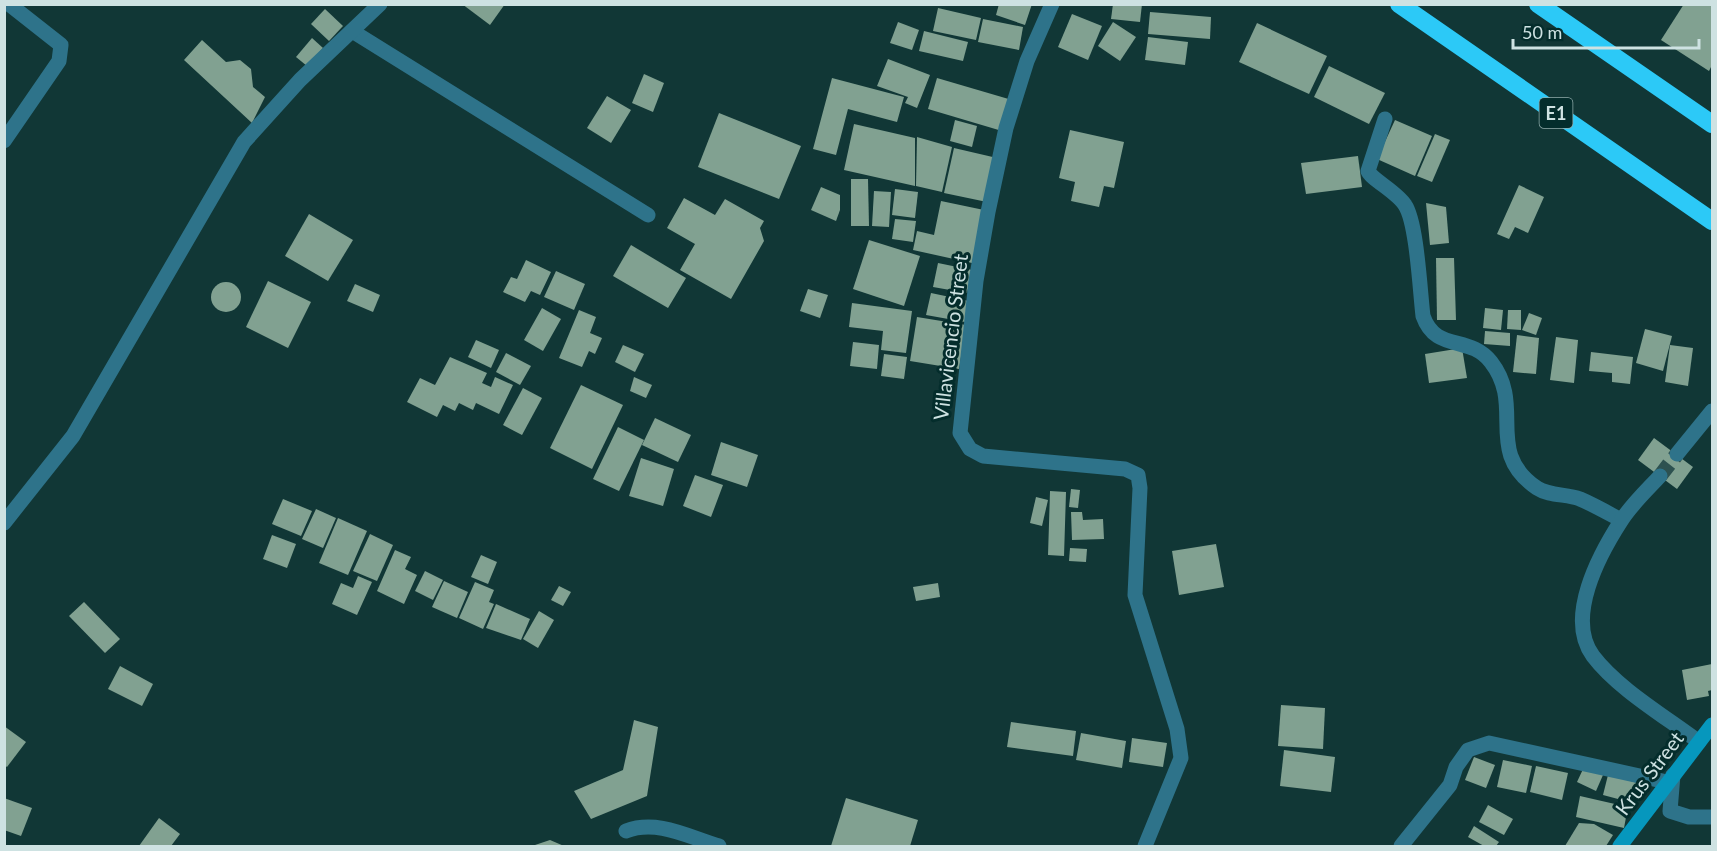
<svg xmlns="http://www.w3.org/2000/svg" width="1717" height="851" viewBox="0 0 1717 851" font-family="Lato,sans-serif">
  <rect width="100%" height="100%" fill="#113736"/>
  <g fill="#81a191">
    <polygon points="462,4 505,4 490,25"/>
    <polygon points="999,4 1032,4 1025,25 996,15"/>
    <polygon points="1113,4 1142,4 1140,22 1111,19"/>
    <polygon points="1684,4 1712,4 1712,65 1709,71 1661,40"/>
    <polygon points="938,8 981,18 976,40 933,31"/>
    <polygon points="325,9 343,26 329,41 311,24"/>
    <polygon points="1150,12 1211,17 1210,39 1148,34"/>
    <polygon points="1072,14 1102,26 1088,60 1058,47"/>
    <polygon points="983,19 1023,27 1019,50 978,42"/>
    <polygon points="898,22 919,30 912,50 890,43"/>
    <polygon points="1113,22 1136,37 1120,61 1098,46"/>
    <polygon points="1257,23 1327,56 1309,94 1239,62"/>
    <polygon points="924,31 968,42 963,61 919,51"/>
    <polygon points="1148,37 1188,42 1185,65 1145,60"/>
    <polygon points="312,38 323,48 307,66 296,57"/>
    <polygon points="202,40 226,62 240,60 251,69 253,87 265,97 252,123 184,60"/>
    <polygon points="888,59 930,75 917,108 905,103 908,97 877,86"/>
    <polygon points="1329,66 1385,93 1369,124 1314,97"/>
    <polygon points="644,74 664,83 653,112 632,103"/>
    <polygon points="832,78 904,97 897,122 848,109 836,155 813,149"/>
    <polygon points="937,78 1012,100 1002,131 928,109"/>
    <polygon points="607,96 631,110 611,143 587,128"/>
    <polygon points="719,113 801,146 779,199 698,167"/>
    <polygon points="955,120 977,126 972,147 950,141"/>
    <polygon points="1395,120 1432,136 1415,176 1377,159"/>
    <polygon points="854,124 915,138 915,186 844,170"/>
    <polygon points="1070,130 1124,142 1114,188 1104,186 1099,207 1071,201 1075,182 1059,178"/>
    <polygon points="1435,134 1450,140 1432,182 1417,176"/>
    <polygon points="917,137 952,147 942,192 916,186"/>
    <polygon points="954,148 997,158 987,202 944,193"/>
    <polygon points="1358,156 1362,187 1306,194 1301,163"/>
    <polygon points="851,179 868,179 869,226 851,226"/>
    <polygon points="1519,185 1544,197 1528,233 1515,227 1509,239 1497,234"/>
    <polygon points="821,187 840,195 840,210 836,221 811,210"/>
    <polygon points="895,189 918,192 915,218 892,215"/>
    <polygon points="874,191 891,192 889,227 872,226"/>
    <polygon points="684,198 715,215 725,199 764,221 760,228 764,241 731,299 680,270 695,244 667,228"/>
    <polygon points="941,201 984,210 972,263 913,250 917,231 934,235"/>
    <polygon points="1426,203 1446,207 1449,243 1430,245"/>
    <polygon points="309,214 353,240 328,281 285,256"/>
    <polygon points="895,219 916,221 913,242 892,239"/>
    <polygon points="869,240 920,256 904,306 853,289"/>
    <polygon points="631,245 686,278 668,308 613,276"/>
    <polygon points="1436,258 1454,258 1456,320 1437,320"/>
    <polygon points="526,260 551,272 540,295 531,291 525,302 503,292 511,277 517,279"/>
    <polygon points="938,263 972,270 967,293 933,287"/>
    <polygon points="556,271 585,284 574,310 544,297"/>
    <polygon points="268,281 311,302 288,348 246,327"/>
    <circle cx="226" cy="297" r="15"/>
    <polygon points="355,284 380,295 373,312 347,301"/>
    <polygon points="808,289 828,295 820,318 800,311"/>
    <polygon points="931,293 969,301 965,322 926,315"/>
    <polygon points="852,303 912,311 906,353 881,350 883,331 849,327"/>
    <polygon points="542,308 561,319 543,351 524,340"/>
    <polygon points="1485,308 1503,310 1501,330 1483,328"/>
    <polygon points="579,310 596,317 590,333 602,338 595,354 589,351 582,367 559,358"/>
    <polygon points="1508,310 1521,310 1521,330 1507,329"/>
    <polygon points="1529,313 1542,318 1536,335 1522,330"/>
    <polygon points="917,317 966,325 959,369 910,361"/>
    <polygon points="1645,329 1672,336 1663,371 1636,363"/>
    <polygon points="1485,331 1510,333 1510,346 1484,344"/>
    <polygon points="1517,335 1539,338 1536,374 1513,372"/>
    <polygon points="1556,337 1578,340 1574,383 1550,380"/>
    <polygon points="476,340 499,350 491,368 468,357"/>
    <polygon points="853,342 879,345 877,369 850,366"/>
    <polygon points="623,345 644,354 635,372 615,362"/>
    <polygon points="1670,345 1693,348 1688,386 1665,382"/>
    <polygon points="1462,348 1467,378 1429,383 1425,354"/>
    <polygon points="1591,352 1633,357 1630,384 1612,382 1612,373 1589,371"/>
    <polygon points="506,353 531,366 520,385 496,372"/>
    <polygon points="884,354 907,357 904,379 881,376"/>
    <polygon points="450,357 487,373 482,383 491,387 495,377 513,385 499,414 476,403 473,410 459,403 455,411 443,405 437,417 407,402 420,378 435,385"/>
    <polygon points="634,377 652,385 646,398 630,391"/>
    <polygon points="581,385 623,405 592,469 550,448"/>
    <polygon points="523,388 542,398 522,435 503,425"/>
    <polygon points="655,418 691,435 678,462 642,445"/>
    <polygon points="618,427 644,440 619,491 593,479"/>
    <polygon points="1654,438 1693,467 1677,489 1638,460"/>
    <polygon points="721,442 758,455 747,487 711,475"/>
    <polygon points="641,458 674,469 663,506 629,496"/>
    <polygon points="695,475 723,485 711,517 683,506"/>
    <polygon points="1071,489 1080,490 1078,508 1069,507"/>
    <polygon points="1050,491 1066,492 1064,556 1048,555"/>
    <polygon points="1036,497 1048,500 1042,526 1030,523"/>
    <polygon points="283,499 312,511 301,536 272,524"/>
    <polygon points="316,509 336,518 323,548 302,539"/>
    <polygon points="1071,512 1082,512 1083,520 1103,519 1104,539 1072,540"/>
    <polygon points="338,518 367,531 348,575 319,563"/>
    <polygon points="370,534 393,545 377,581 353,571"/>
    <polygon points="272,535 296,544 287,568 263,559"/>
    <polygon points="1216,544 1224,587 1179,595 1172,551"/>
    <polygon points="1070,548 1087,549 1086,562 1069,561"/>
    <polygon points="395,550 411,557 405,569 417,575 404,604 377,591"/>
    <polygon points="481,555 497,562 488,584 471,577"/>
    <polygon points="425,571 443,580 433,600 415,591"/>
    <polygon points="358,576 372,582 357,615 332,604 341,583 353,588"/>
    <polygon points="444,581 468,592 457,618 432,607"/>
    <polygon points="475,582 494,590 489,602 494,604 483,629 459,618"/>
    <polygon points="938,583 940,597 916,601 913,587"/>
    <polygon points="559,586 571,592 563,606 551,600"/>
    <polygon points="84,602 120,639 105,653 69,616"/>
    <polygon points="496,604 530,619 521,640 486,628"/>
    <polygon points="539,611 554,620 538,648 523,639"/>
    <polygon points="1712,664 1712,690 1708,691 1709,696 1687,700 1682,670"/>
    <polygon points="120,666 153,684 142,706 108,689"/>
    <polygon points="1281,705 1325,708 1323,749 1278,746"/>
    <polygon points="634,720 658,727 647,796 591,819 574,791 623,770"/>
    <polygon points="1011,722 1076,731 1073,756 1007,747"/>
    <polygon points="4,726 26,742 7,767 4,765"/>
    <polygon points="1081,733 1126,741 1122,768 1076,760"/>
    <polygon points="1132,738 1167,743 1163,767 1129,762"/>
    <polygon points="1284,750 1335,757 1331,792 1280,786"/>
    <polygon points="1474,757 1495,765 1486,788 1465,780"/>
    <polygon points="1503,760 1532,766 1526,793 1497,787"/>
    <polygon points="1536,766 1568,773 1562,800 1530,792"/>
    <polygon points="1584,767 1603,775 1596,791 1577,782"/>
    <polygon points="1608,775 1638,783 1633,803 1603,795"/>
    <polygon points="1580,796 1628,807 1624,828 1576,817"/>
    <polygon points="4,798 32,808 21,836 4,830"/>
    <polygon points="846,798 918,820 910,846 831,846"/>
    <polygon points="1488,805 1513,819 1504,835 1479,822"/>
    <polygon points="159,818 180,834 171,846 139,846"/>
    <polygon points="1579,823 1594,824 1613,835 1606,846 1565,846"/>
    <polygon points="1474,826 1499,842 1496,846 1484,846 1468,837"/>
    <polygon points="550,840 564,846 532,846"/>
  </g>
  <g fill="none" stroke-linecap="round" stroke-linejoin="round">
    <polyline stroke="#2d5150" stroke-width="15" stroke-dasharray="15 8" stroke-linecap="butt" points="1660,476 1677,454"/>
    <g stroke="#2e738a" stroke-width="15">
      <polyline points="1052,4 1027,61 1006,128 988,212 976,281 960,433 970,449 983,456 1125,469 1138,475 1140,488 1135,595 1177,729 1181,758 1145,846"/>
      <polyline points="352,31 648,215"/>
      <path d="M1385,119L1368,171C1371,179 1397,192 1405,205C1417,223 1420,292 1423,316C1436,353 1469,334 1491,362C1526,407 1483,451 1537,488C1549,496 1567,494 1580,499C1594,505 1608,513 1621,520"/>
      <polyline points="4,141 59,61 61,45 9,4"/>
      <polyline points="1677,454 1712,411"/>
      <path d="M1660,476C1647,490 1631,505 1621,521C1599,555 1565,618 1593,656C1618,689 1666,717 1699,742"/>
      <polyline points="4,523 73,436 244,142 300,80 380,4"/>
      <polyline points="1673,775 1670,811 1689,817 1712,817"/>
      <path d="M626,831C657,819 689,837 719,846"/>
      <polyline points="1401,846 1450,785 1456,767 1468,750 1489,743 1667,782"/>
    </g>
    <polyline stroke="#0697bd" stroke-width="15" points="1620,846 1712,725"/>
    <g stroke="#2cc9f7" stroke-width="18">
      <polyline points="1399,4 1712,221"/>
      <polyline points="1538,4 1712,124"/>
    </g>
  </g>
  <g text-anchor="middle" dominant-baseline="central" stroke-width="6" stroke-linejoin="round" paint-order="stroke">
    <rect fill="#042d2c" stroke="#91acab" stroke-width="1.5" x="1539.5" y="98" width="33" height="30" rx="4.5"/>
    <g font-size="18" font-weight="bold" fill="#cee2e2">
      <text x="1556" y="113">E1</text>
    </g>
    <g font-size="20" fill="#cee2e2" stroke="#042d2c">
      <text transform="translate(950 337) rotate(-83)">Villavicencio Street</text>
      <text transform="translate(1649 773) rotate(-53)">Krus Street</text>
    </g>
  </g>
  <rect width="1717" height="851" fill="none" stroke="#cee2e2" stroke-width="12"/>
  <path d="M1513 39v9h186v-9" fill="none" stroke="#cee2e2" stroke-width="3"/>
  <text x="1522" y="39" font-size="18" fill="#cee2e2" stroke="#042d2c" stroke-width="4.5" paint-order="stroke">50 m</text>
</svg>
